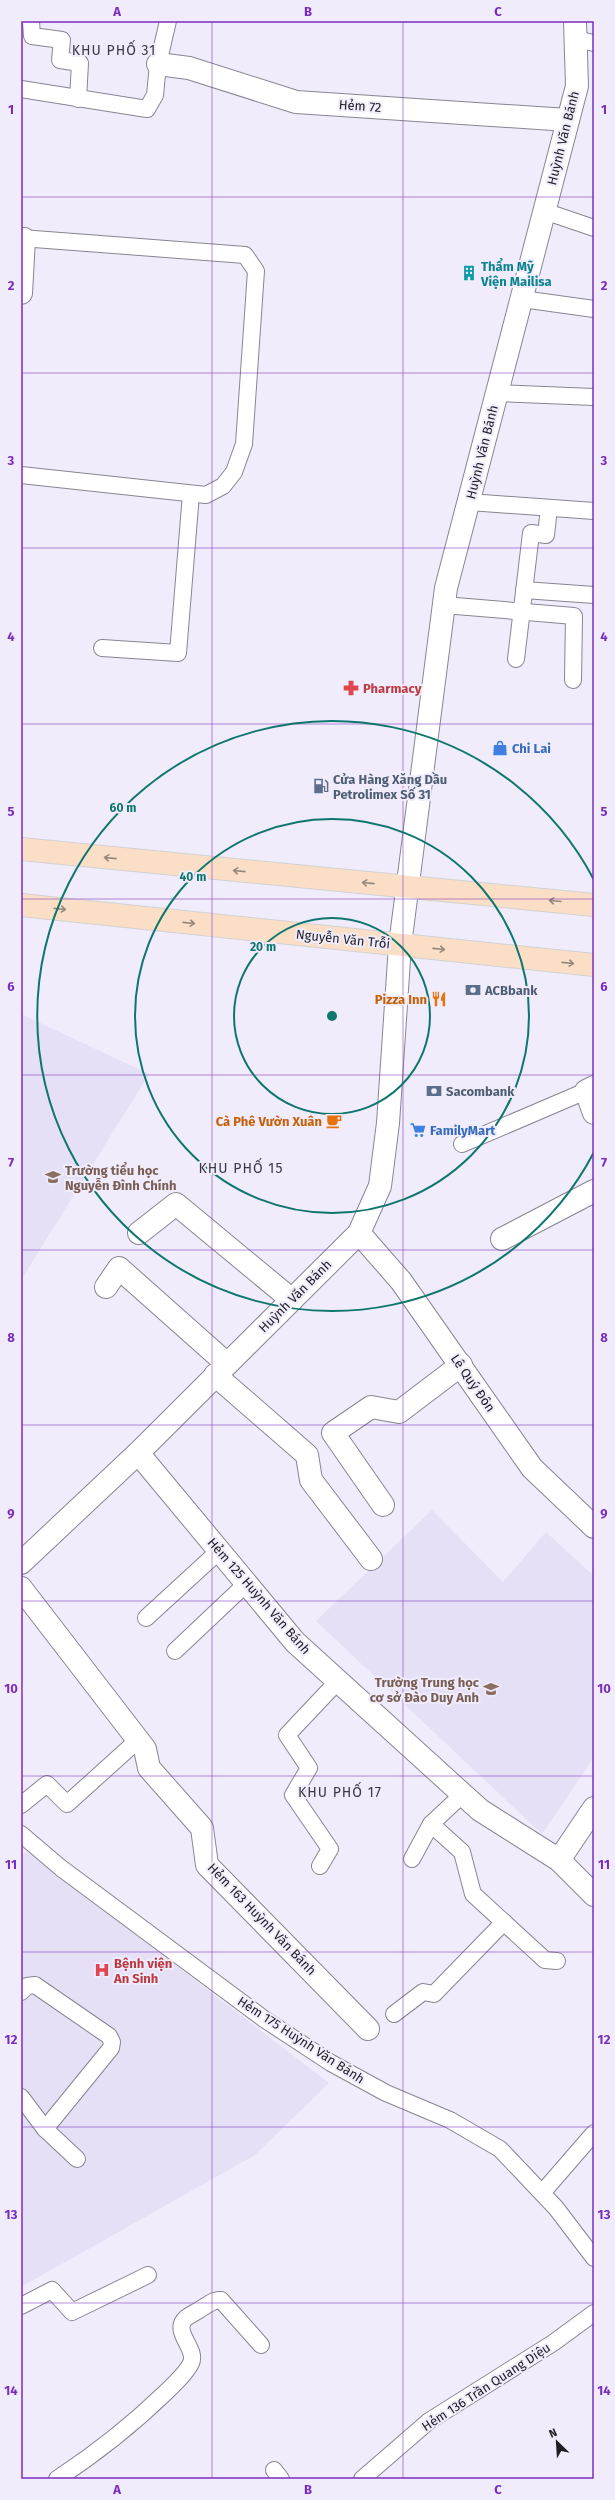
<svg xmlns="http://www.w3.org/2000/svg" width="615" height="2500" viewBox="0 0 615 2500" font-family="'Fira Sans',sans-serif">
  <rect width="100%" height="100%" fill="#f0ecfb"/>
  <g fill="#e5e0f5">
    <polygon points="21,1014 149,1074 21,1280"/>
    <polygon points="432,1510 503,1582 546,1532 594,1576 594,1757 542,1834 316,1621"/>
    <polygon points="27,1851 329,2083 255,2155 21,2287 21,1857"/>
  </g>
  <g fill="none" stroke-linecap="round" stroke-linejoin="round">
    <defs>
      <g id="lane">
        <polyline points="31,21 32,36 62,40 60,60 80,63 78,99"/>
        <polyline points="575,39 594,43"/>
        <polyline points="21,89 147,109 155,95 158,64 168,21"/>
        <polyline points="544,211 594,228"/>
        <polyline points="21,238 245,255 256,271 244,444 234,472 223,486 206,495 21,475"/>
        <polyline points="522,299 594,309"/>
        <polyline points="497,393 594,397"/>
        <polyline points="469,502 594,511"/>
        <polyline points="524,590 594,595"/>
        <polyline points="444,605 574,616 573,680"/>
        <polyline points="102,648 178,653 191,494"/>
        <polyline points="516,659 531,533 546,535 549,508"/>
        <polyline points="462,1144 586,1091"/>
        <polyline points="146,1618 219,1551"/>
        <polyline points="175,1651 247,1583"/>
        <polyline points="21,1805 47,1784 67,1804 138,1740"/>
        <polyline points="431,1824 462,1852 473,1894 545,1960 557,1961"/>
        <polyline points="21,1834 61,1868 264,2019 331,2063 386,2093 450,2120 500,2149 556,2208 594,2258"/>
        <polyline points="412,1859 431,1824 463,1794"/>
        <polyline points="320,1866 330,1849 293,1795 309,1768 287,1735 338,1681"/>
        <polyline points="21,1992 27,1986 35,1985 109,2036 112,2042 111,2048 45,2129"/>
        <polyline points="394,2014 423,1992 434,1994 504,1922"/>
        <polyline points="21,2097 45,2129 77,2159"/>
        <polyline points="542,2193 594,2133"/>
        <polyline points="21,2306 52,2290 72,2312 148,2275"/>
        <polyline points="274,2470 281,2479"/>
        <path d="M57,2479C95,2454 132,2425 165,2393C173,2385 186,2374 191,2363C198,2349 171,2331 186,2318C191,2314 197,2312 202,2308C208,2305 214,2299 221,2300L261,2345"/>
        <polyline points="362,2479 429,2421 553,2343 594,2313"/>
      </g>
      <g id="street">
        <polyline points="158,64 189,68 296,102 568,120"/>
        <polyline points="21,293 24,239"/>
        <polyline points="594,1087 586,1091 594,1113"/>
        <polyline points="139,1233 176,1204 292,1300"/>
        <polyline points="359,1233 401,1281 532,1468 594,1527"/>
        <polyline points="502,1239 594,1191"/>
        <polyline points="106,1287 119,1268 227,1364"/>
        <polyline points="215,1375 307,1455 311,1480 371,1559"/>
        <polyline points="138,1453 295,1642 480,1810 559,1860 594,1895"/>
        <polyline points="383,1505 333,1433 371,1407 399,1412 461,1365"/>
        <polyline points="21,1588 145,1749 149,1768 202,1828 207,1865 368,2029"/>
        <polyline points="559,1860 594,1808"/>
      </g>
      <polyline id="secondary" points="21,1563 138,1453 359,1233 380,1186 388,1123 400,945 446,588 577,86 575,21"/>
      <g id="primary">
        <polyline points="21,849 594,905"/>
        <polyline points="21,905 594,965"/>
      </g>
    </defs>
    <use href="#lane" stroke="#888592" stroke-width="18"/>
    <use href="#street" stroke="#888592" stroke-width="24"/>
    <use href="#secondary" stroke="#888592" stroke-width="24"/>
    <use href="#primary" stroke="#d2d2d3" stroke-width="24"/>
    <use href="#lane" stroke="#fff" stroke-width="16"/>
    <use href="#street" stroke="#fff" stroke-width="22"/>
    <use href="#secondary" stroke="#fff" stroke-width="22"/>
    <use href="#primary" stroke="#fadfc6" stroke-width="22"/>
  </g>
  <defs><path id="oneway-shaft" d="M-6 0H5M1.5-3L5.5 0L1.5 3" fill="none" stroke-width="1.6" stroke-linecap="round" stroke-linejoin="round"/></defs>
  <g stroke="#97887c">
    <use href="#oneway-shaft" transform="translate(110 858) rotate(-174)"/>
    <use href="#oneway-shaft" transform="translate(239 871) rotate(-174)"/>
    <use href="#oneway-shaft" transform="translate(368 883) rotate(-174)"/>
    <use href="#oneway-shaft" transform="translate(555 901) rotate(-175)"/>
    <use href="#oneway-shaft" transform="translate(60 909) rotate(6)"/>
    <use href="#oneway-shaft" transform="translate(189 923) rotate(6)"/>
    <use href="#oneway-shaft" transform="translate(439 949) rotate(6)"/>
    <use href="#oneway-shaft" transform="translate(568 963) rotate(6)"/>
  </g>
  <path fill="none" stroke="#7b2cbf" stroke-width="1" stroke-opacity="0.55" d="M212,21V2479M403,21V2479M21,197H594M21,373H594M21,548H594M21,724H594M21,899H594M21,1075H594M21,1250H594M21,1425H594M21,1601H594M21,1776H594M21,1952H594M21,2127H594M21,2303H594"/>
  <g fill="none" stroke="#0f766e" stroke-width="2">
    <circle cx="332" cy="1016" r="98"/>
    <circle cx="332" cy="1016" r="197"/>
    <path d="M594 1152A295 295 0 1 1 594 880"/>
  </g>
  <defs>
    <symbol id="building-bare" viewBox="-9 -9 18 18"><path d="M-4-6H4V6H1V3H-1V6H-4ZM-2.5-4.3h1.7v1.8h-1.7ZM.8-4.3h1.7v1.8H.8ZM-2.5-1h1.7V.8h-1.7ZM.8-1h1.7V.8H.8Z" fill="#0f9aa8" stroke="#f0ecfb" stroke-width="2.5" paint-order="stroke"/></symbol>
    <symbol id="pharmacy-bare" viewBox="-9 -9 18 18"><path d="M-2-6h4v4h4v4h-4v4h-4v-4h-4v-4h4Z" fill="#e0444e" stroke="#f0ecfb" stroke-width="2.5" paint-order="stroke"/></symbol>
    <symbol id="shop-bare" viewBox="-9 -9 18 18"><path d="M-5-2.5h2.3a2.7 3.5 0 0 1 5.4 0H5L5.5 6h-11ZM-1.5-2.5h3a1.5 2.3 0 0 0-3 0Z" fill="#3f7fe0" stroke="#f0ecfb" stroke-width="2.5" paint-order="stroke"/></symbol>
    <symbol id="fuel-bare" viewBox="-9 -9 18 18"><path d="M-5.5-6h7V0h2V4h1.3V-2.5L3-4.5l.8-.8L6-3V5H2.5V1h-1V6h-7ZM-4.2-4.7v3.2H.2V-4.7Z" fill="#5c6f8a" stroke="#f0ecfb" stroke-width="2.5" paint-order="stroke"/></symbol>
    <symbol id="bank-bare" viewBox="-9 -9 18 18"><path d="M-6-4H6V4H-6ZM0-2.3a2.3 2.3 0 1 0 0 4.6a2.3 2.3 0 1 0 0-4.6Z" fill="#5c6f8a" stroke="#f0ecfb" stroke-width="2.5" paint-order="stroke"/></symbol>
    <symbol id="restaurant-bare" viewBox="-9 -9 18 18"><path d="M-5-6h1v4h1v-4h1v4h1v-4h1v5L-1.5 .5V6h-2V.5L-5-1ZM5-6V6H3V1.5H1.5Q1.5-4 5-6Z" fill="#e8710a" stroke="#f0ecfb" stroke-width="2.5" paint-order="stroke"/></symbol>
    <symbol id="cafe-bare" viewBox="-9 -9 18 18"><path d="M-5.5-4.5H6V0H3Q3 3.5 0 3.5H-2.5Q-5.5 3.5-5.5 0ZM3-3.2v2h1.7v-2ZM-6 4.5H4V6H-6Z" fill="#e8710a" stroke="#f0ecfb" stroke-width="2.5" paint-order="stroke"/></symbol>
    <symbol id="supermarket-bare" viewBox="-9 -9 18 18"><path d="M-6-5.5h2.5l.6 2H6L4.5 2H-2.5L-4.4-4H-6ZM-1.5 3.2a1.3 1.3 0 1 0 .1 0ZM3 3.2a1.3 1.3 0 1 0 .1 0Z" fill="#3f7fe0" stroke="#f0ecfb" stroke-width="2.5" paint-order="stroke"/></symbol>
    <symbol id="school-bare" viewBox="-9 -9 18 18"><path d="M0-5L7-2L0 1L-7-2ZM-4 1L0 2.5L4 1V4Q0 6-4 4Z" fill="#8d6e63" stroke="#f0ecfb" stroke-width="2.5" paint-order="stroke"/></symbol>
    <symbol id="hospital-bare" viewBox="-9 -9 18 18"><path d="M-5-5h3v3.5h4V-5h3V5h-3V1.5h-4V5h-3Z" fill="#e0444e" stroke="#f0ecfb" stroke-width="2.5" paint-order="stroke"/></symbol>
  </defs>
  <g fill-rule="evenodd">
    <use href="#building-bare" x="458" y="262" width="22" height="22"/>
    <use href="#pharmacy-bare" x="340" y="677" width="22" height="22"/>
    <use href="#shop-bare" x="489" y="737" width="22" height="22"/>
    <use href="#fuel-bare" x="310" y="775" width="22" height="22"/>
    <use href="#bank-bare" x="462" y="979" width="22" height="22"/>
    <use href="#restaurant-bare" x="428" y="988" width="22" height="22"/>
    <use href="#bank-bare" x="423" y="1080" width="22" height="22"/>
    <use href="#cafe-bare" x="323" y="1110" width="22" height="22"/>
    <use href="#supermarket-bare" x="407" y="1119" width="22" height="22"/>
    <use href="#school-bare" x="42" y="1166" width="22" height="22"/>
    <use href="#school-bare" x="480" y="1678" width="22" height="22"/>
    <use href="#hospital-bare" x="91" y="1959" width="22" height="22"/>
  </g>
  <g text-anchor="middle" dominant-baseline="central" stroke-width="4" stroke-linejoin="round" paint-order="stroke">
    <g font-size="13" fill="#1e1d22" stroke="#f0ecfb">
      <text transform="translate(360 106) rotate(4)">Hẻm 72</text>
      <text transform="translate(563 138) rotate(-76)">Huỳnh Văn Bánh</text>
      <text transform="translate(482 452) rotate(-76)">Huỳnh Văn Bánh</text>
      <text transform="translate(343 939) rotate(6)">Nguyễn Văn Trỗi</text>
      <text transform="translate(295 1296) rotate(-45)">Huỳnh Văn Bánh</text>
      <text transform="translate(473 1383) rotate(55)">Lê Quý Ðôn</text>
      <text transform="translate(259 1596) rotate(49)">Hẻm 125 Huỳnh Văn Bánh</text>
      <text transform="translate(262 1919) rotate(46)">Hẻm 163 Huỳnh Văn Bánh</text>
      <text transform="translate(301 2040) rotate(33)">Hẻm 175 Huỳnh Văn Bánh</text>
      <text transform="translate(486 2387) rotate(-33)">Hẻm 136 Trần Quang Diệu</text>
    </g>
    <g font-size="13" font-weight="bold" fill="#0d838f" stroke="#f0ecfb" text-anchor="start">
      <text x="481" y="266">Thẩm Mỹ<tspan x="481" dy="15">Viện Mailisa</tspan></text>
    </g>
    <g font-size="13" font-weight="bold" fill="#be3a42" stroke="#f0ecfb" text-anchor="start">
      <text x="363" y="688">Pharmacy</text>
      <text x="114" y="1963">Bệnh viện<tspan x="114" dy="15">An Sinh</tspan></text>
    </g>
    <g font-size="13" font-weight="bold" fill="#366cbe" stroke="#f0ecfb" text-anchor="start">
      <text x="512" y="748">Chi Lai</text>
      <text x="430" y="1130">FamilyMart</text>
    </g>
    <g font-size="13" font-weight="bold" fill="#4e5e75" stroke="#f0ecfb" text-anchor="start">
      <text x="333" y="779">Cửa Hàng Xăng Dầu<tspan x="333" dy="15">Petrolimex Số 31</tspan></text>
      <text x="485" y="990">ACBbank</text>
      <text x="446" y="1091">Sacombank</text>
    </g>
    <g font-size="13" font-weight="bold" fill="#c56008" stroke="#f0ecfb" text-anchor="end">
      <text x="427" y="999">Pizza Inn</text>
      <text x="322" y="1121">Cà Phê Vườn Xuân</text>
    </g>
    <g font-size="13" font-weight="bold" fill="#785e54" stroke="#f0ecfb" text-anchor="start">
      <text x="65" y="1170">Trường tiểu học<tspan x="65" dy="15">Nguyễn Đình Chính</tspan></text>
      <text x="479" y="1682" text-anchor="end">Trường Trung học<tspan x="479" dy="15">cơ sở Đào Duy Anh</tspan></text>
    </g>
    <g font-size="14" letter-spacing="1" fill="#3c3944" stroke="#f0ecfb">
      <text x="114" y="50">KHU PHỐ 31</text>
      <text x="241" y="1168">KHU PHỐ 15</text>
      <text x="340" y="1792">KHU PHỐ 17</text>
    </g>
  </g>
  <circle cx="332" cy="1016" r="6" fill="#0f766e" stroke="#f0ecfb" stroke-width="2"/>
  <g font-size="12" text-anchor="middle" font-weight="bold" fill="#0f766e" stroke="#f0ecfb" stroke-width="4" stroke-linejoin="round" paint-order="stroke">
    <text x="123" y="812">60 m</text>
    <text x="193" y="881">40 m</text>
    <text x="263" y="951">20 m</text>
  </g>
  <rect width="615" height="2500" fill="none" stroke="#f0ecfb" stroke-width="44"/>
  <g transform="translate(557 2442) rotate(335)" stroke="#f0ecfb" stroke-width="3" paint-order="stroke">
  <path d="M0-3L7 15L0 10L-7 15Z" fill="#1e1d22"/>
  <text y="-6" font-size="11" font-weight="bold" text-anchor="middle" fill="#1e1d22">N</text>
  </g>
  <rect x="22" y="22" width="571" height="2456" fill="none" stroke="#7b2cbf" stroke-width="1.5"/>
  <g font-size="13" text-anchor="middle" font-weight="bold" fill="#7b2cbf">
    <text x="117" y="16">A</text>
    <text x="308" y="16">B</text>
    <text x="498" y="16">C</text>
    <text x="11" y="114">1</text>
    <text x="604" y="114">1</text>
    <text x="11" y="290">2</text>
    <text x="604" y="290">2</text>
    <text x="11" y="465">3</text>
    <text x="604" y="465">3</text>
    <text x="11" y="641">4</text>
    <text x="604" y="641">4</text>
    <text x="11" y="816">5</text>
    <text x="604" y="816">5</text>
    <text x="11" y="991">6</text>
    <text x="604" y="991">6</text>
    <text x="11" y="1167">7</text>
    <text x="604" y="1167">7</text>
    <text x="11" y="1342">8</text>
    <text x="604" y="1342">8</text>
    <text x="11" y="1518">9</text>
    <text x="604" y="1518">9</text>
    <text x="11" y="1693">10</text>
    <text x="604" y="1693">10</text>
    <text x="11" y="1869">11</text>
    <text x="604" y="1869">11</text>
    <text x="11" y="2044">12</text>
    <text x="604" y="2044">12</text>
    <text x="11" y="2219">13</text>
    <text x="604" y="2219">13</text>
    <text x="11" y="2395">14</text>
    <text x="604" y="2395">14</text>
    <text x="117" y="2494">A</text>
    <text x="308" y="2494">B</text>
    <text x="498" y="2494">C</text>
  </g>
</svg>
